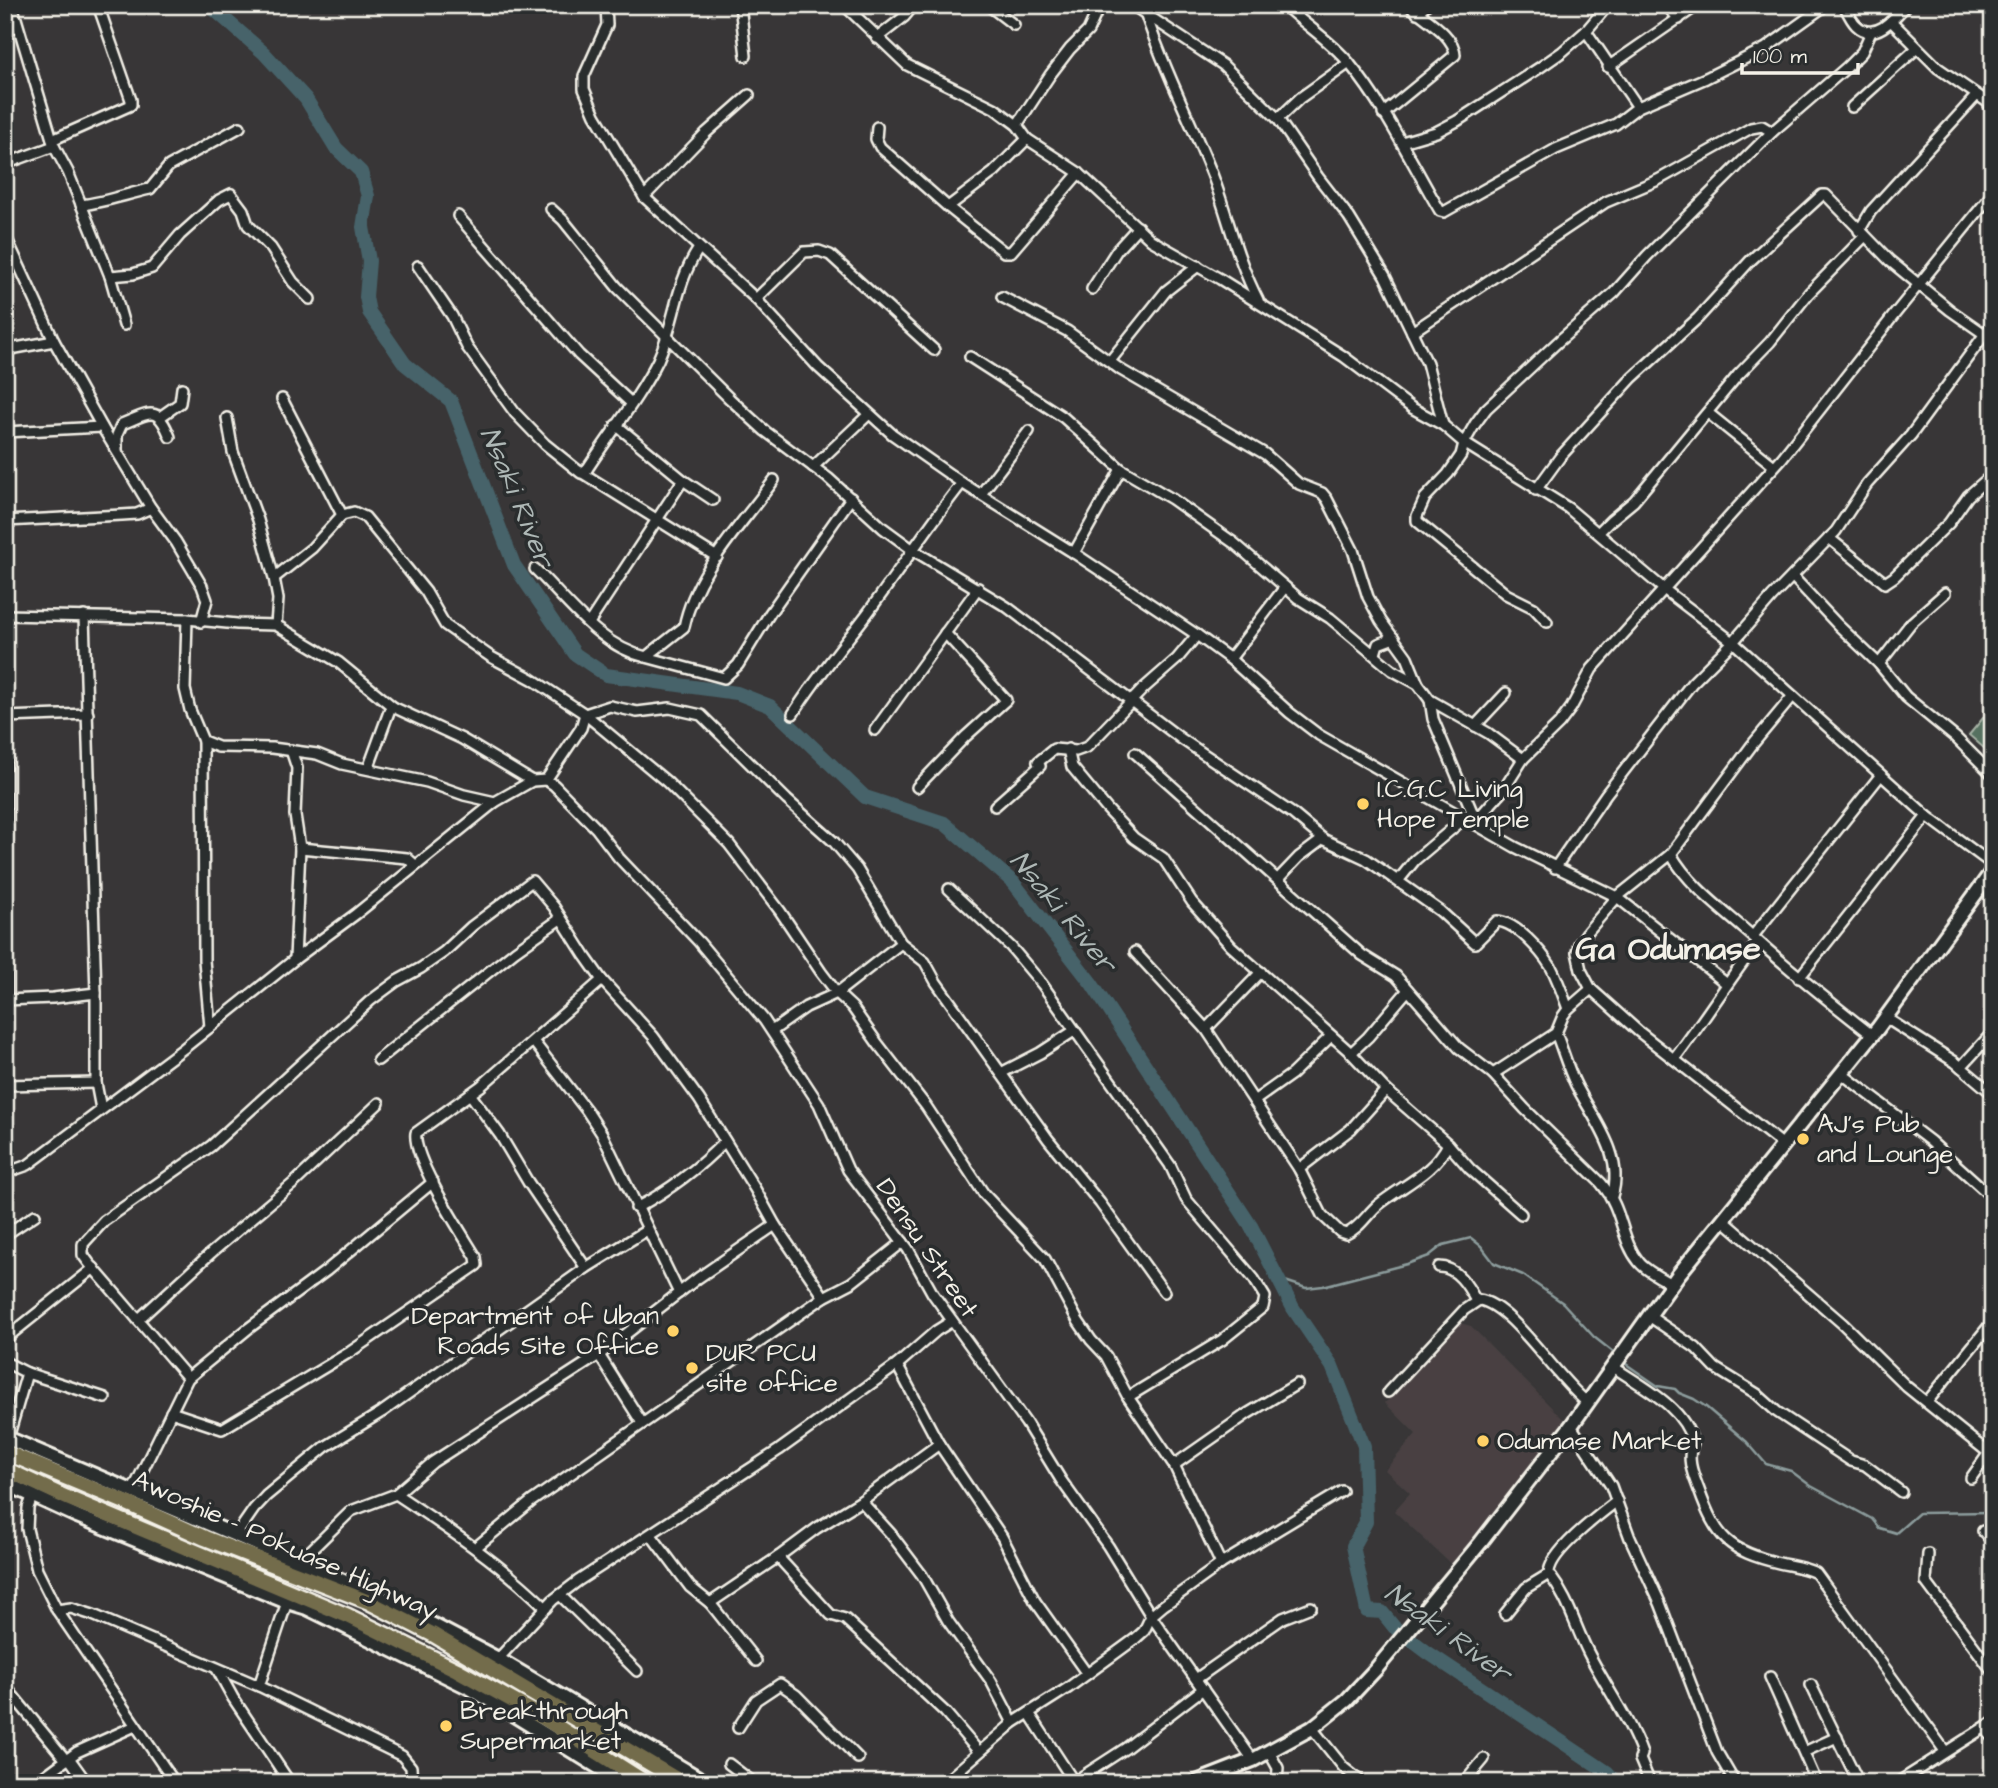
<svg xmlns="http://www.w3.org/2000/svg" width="1998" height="1788" viewBox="0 0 1998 1788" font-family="'Architects Daughter',sans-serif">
  <rect width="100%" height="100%" fill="#383637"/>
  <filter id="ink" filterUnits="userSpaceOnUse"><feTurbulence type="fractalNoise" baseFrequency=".0143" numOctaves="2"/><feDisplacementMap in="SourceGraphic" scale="14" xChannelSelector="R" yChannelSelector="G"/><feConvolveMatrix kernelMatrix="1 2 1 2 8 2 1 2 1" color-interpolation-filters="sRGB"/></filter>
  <g filter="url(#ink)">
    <polygon fill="#484142" points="1460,1323 1471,1326 1569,1425 1454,1567 1394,1511 1410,1493 1385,1470 1416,1434 1385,1403"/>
    <polygon fill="#577160" stroke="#a6b1a4" stroke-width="2" points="1993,706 1993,756 1969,735"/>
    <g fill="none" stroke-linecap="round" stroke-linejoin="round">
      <g stroke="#8c9c9c" stroke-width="2.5">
        <polyline points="1279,1279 1306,1288 1323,1286 1407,1264 1429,1256 1443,1245 1471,1238 1481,1246 1494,1263 1523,1275 1563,1303 1594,1337 1613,1352"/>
        <polyline points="1626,1364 1658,1386 1675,1389 1679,1393 1694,1399 1706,1407 1747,1442 1766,1464 1791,1471 1811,1486 1872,1519 1879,1528 1896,1533 1919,1513 1993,1512"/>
      </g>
      <polyline stroke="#46636a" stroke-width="14" points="209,5 264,53 306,99 336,148 361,172 368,196 363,227 369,261 366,297 369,312 405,364 451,401 514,565 575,654 606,675 737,693 770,706 865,797 944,823 1013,882 1092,984 1251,1226 1293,1308 1332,1366 1364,1446 1366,1522 1353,1546 1367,1611 1382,1612 1394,1627 1427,1652 1607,1772 1617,1783"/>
      <defs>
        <g id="street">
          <polyline points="12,5 54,146 68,172 110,276 124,325"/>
          <polyline points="606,5 607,25 584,76 584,89 595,115 644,197 756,299 818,367 892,434 962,483 1074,553 1197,635 1230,659 1290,713 1319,735 1515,847 1617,897 1727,984"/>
          <polyline points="740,5 746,56"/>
          <polyline points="844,5 907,65 994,108 1017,125 1027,139 1079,173 1151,240 1220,279 1343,356 1412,408 1443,425 1464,443 1568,508 1665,590 1733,642 1927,816 1993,865"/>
          <polyline points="988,5 1014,25"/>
          <polyline points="1132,5 1223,65 1278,119 1318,177 1349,217 1385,276 1427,363 1443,425"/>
          <path d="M1284,5C1305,25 1331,41 1349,63C1386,108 1411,162 1440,211L1444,212L1556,149L1616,124L1638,107L1706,78L1766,48L1826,5"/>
          <polyline points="1666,5 1679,19"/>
          <path d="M1844,5C1847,11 1851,20 1856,25C1874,43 1894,19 1906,5"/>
          <polyline points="1484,7 1485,5"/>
          <polyline points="1417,13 1426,5"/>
          <path d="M1146,15C1164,70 1191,121 1212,174C1228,216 1237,260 1258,300"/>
          <polyline points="1891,21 1938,68 1986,101 1993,109"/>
          <polyline points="1586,31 1638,107"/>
          <polyline points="877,38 904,17 914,5"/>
          <polyline points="1608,67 1698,5"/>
          <polyline points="1852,107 1917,48"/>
          <path d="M1383,114L1455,55C1455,35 1423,18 1409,5"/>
          <polyline points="1278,119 1300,98 1349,63"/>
          <polyline points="1017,125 1050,75 1070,49 1088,31 1100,5"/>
          <polyline points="877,127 876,139 880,147 948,207 994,172 1027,139"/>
          <polyline points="52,140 131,105 131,100 98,5"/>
          <polyline points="1402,142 1436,132 1457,121 1539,68 1562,52 1586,31 1608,5"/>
          <polyline points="5,164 54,146"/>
          <polyline points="644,197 706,133 749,95"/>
          <path d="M81,205C105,202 127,194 150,189L169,166L240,127"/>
          <polyline points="948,207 1004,252 1011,252 1079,173"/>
          <path d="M551,209L563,220L617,287L730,399L765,431L828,478L883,528L913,550L1007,607L1180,738L1293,814L1323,839L1366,859L1440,911L1475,943L1497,921C1516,922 1541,951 1551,967C1558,980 1563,995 1568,1009"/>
          <polyline points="458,216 579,355 631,403"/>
          <polyline points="1859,231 1871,211 1977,95"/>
          <polyline points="5,235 54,341 102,427 151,508 176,542 202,586 207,600 201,622"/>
          <path d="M699,248C674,286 676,321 658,360C638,400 608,436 584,474L717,557"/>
          <polyline points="418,266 452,316 467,347 515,413 545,444 581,473 587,469"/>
          <polyline points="110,276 133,274 152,268 180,235 219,200 231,194 243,210 248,225 271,248 293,282 310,299"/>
          <polyline points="1092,289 1117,250 1138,227"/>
          <polyline points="1002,297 1067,331 1121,370 1265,454 1299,484 1322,493 1327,499 1353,550 1368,597 1381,621 1407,657 1418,684"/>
          <polyline points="756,299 804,252 819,251 830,255 934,350"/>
          <polyline points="1412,332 1606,202 1658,180 1751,128 1762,126 1772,132"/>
          <polyline points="5,350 54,341"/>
          <polyline points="970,357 1063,417 1121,469 1172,499 1234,543 1298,598 1330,618 1392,670 1418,684 1430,700 1488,733 1523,759"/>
          <polyline points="1110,361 1166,291 1198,266"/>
          <polyline points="282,399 342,515"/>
          <polyline points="1708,413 1774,466"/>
          <polyline points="160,417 180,403 182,388"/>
          <polyline points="616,425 683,480 713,500"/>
          <polyline points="5,432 102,427"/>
          <path d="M117,451V435L122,424C150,413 157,404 170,437"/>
          <polyline points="813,467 868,415"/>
          <polyline points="1536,490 1560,457 1632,378 1698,318 1750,261 1822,195 1826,195 1890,261 1950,310 1993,340"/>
          <polyline points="981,494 1029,431"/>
          <polyline points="5,521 122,515 137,514 151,508"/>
          <polyline points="1599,532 1611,520 1634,501 1738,375 1770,342 1809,293 1864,237"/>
          <polyline points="1829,538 1885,583 1894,577 1949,523 1968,496 1993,474"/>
          <polyline points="1074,553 1121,469"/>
          <path d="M535,569C567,600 600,647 646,657L684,627C695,571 742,525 774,480"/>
          <polyline points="1793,577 1838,625 1879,664 1906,697 1956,738 1993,775"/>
          <polyline points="274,578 312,548 342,515 354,512 365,517 426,592 445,625 491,657 532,679 585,714 581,728 546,780"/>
          <polyline points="5,615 187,619 237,624 276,625 278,599 274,578 258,520 233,452 227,418"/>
          <polyline points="84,616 96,993 96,1083 101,1109"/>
          <polyline points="187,619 185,689 190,710 203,741 218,747 272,748 317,754 342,764 427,782 464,795 495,802 532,781 546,780"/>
          <polyline points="1547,622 1534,608 1506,594 1417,521 1417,516 1425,498 1448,474 1461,455 1464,443 1475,424 1486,409 1560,340 1614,293 1647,256 1772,132 1847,67 1862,52 1871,32"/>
          <polyline points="589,623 683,480"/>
          <polyline points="276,625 338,662 393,707"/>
          <polyline points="1375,654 1378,644 1394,638"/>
          <polyline points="646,657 724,678 738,665 770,613 851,498"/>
          <polyline points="1230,659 1285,587"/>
          <polyline points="1879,664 1911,623 1945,593"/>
          <polyline points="1430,700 1433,719 1476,821"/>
          <polyline points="585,714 667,782 729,844 780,911 821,972 837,993 852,1007 878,1044 926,1106 984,1194 1045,1259 1078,1321 1091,1340 1106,1356 1128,1397 1174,1465 1221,1564"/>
          <polyline points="585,714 610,706 637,712 670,708 701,715 787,800 834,842 857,869 901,943 925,962 936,982 1048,1139 1100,1203 1164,1292"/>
          <path d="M793,714C816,678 841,648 867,614C899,571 928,526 962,483"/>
          <polyline points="5,717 88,714"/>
          <polyline points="1475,726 1506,693"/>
          <polyline points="875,730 978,588"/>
          <polyline points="203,741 204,960 210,1027"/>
          <polyline points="1068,749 1072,767 1107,809 1134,838 1163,858 1192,902 1231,946 1351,1053 1386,1090 1448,1144 1470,1169 1521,1214"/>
          <polyline points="291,750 297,768 295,815 300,848 295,959"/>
          <path d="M1135,753L1362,955L1396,976L1459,1048L1493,1074L1525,1109L1601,1183C1624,1210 1620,1239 1639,1262C1646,1271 1661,1278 1671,1284"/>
          <polyline points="368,769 390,709 393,707 462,739 532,781"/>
          <polyline points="546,780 554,785 596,828 619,858 699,942 764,1020 819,1104 848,1170 908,1249 933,1294 1026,1423 1061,1480 1108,1546 1151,1616 1253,1760"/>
          <polyline points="917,787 965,737 1006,700 945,633"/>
          <polyline points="995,806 1040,766 1038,762 1054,749 1076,751 1087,747 1144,688 1177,659 1197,635"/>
          <polyline points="1474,823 1504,789 1523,759 1559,724 1571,708 1592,669 1782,458 1894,315 1993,193"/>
          <polyline points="300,848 407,858 415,865"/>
          <path d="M1671,854C1689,886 1723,910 1751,935C1790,970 1831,1003 1872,1035"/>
          <polyline points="1555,868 1606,794 1692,683 1733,642 1772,597 1836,531 1867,484 1911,435 1993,323"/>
          <polyline points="1278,879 1299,857 1323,839"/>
          <polyline points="1398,881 1415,860 1465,818"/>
          <polyline points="949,889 1011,947 1042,984 1170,1165 1186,1199 1254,1279 1265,1297 1263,1307 1222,1340 1128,1397"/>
          <polyline points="1753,936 1880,776"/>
          <path d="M1135,952L1206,1029L1299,1169L1322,1215L1340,1232L1346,1234C1360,1228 1367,1214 1378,1205C1403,1185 1434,1173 1448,1144"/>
          <polyline points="1799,978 1927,816"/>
          <polyline points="5,1000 53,998 96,993"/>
          <polyline points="6,1000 6,717"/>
          <polyline points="1886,1018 1955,1062 1993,1094"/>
          <polyline points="1206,1029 1261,972"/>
          <polyline points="772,1031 806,1007 837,993 901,943"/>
          <path d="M1556,1033C1563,1051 1568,1069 1576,1085C1594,1120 1625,1156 1612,1196"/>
          <polyline points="533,1041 587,1111 602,1134 679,1293"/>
          <polyline points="1351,1053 1368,1037 1408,990"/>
          <path d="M1675,1058C1704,1020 1729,980 1758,942"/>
          <polyline points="378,1060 515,951 560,919"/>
          <polyline points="1961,1067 1993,1032"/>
          <polyline points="1001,1073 1040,1053 1074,1031"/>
          <polyline points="1841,1073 1930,1141 1993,1198"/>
          <polyline points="1493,1074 1556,1033 1563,1016 1568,1009 1591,989"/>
          <polyline points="5,1085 96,1083"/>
          <polyline points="470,1094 500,1135 528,1182 586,1268"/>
          <polyline points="1254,1101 1292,1074 1331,1036"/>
          <polyline points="1782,1144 1638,1031 1591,989 1581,970 1577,952 1579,944 1588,931 1617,897 1671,854 1752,745 1792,697"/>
          <polyline points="1299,1169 1351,1129 1386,1090"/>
          <polyline points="5,1173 28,1165 184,1048 295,959 356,914 495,802"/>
          <path d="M636,1208C670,1190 698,1169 725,1141"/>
          <polyline points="1722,1219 1843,1324 1907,1387 1989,1453"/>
          <polyline points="5,1235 35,1215"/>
          <path d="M1439,1267C1457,1267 1468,1286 1476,1301"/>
          <polyline points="1649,1316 1696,1348 1715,1368 1757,1394 1777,1412 1851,1461 1865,1465 1901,1492"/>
          <polyline points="138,1320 211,1253 295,1182 379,1103"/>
          <polyline points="5,1339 94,1268"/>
          <polyline points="599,1355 642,1423"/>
          <polyline points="5,1362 27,1373 105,1398"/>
          <polyline points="897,1365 939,1444 1002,1537 1035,1601 1087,1674"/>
          <path d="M1612,1366C1641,1386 1684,1406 1693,1443C1686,1459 1693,1474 1699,1490C1716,1538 1729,1551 1779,1563C1792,1566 1804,1567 1816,1573L1945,1751"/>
          <polyline points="188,1378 89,1263 83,1255 83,1244 104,1221 211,1146 370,1001 397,981 421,968 444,952 472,926 532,881 554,907 585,956 602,980 653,1036 699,1099 755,1189 775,1225 824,1297"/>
          <path d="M1388,1392L1464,1310L1479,1300C1512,1304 1558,1381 1588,1403"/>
          <polyline points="1927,1402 1993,1321"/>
          <path d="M171,1412L222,1429L350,1352L477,1265L476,1257C461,1232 412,1158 416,1133L481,1086L602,980"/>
          <polyline points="1571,1426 1611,1486 1630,1538 1660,1603 1717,1752 1735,1783"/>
          <polyline points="8,1438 27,1373"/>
          <polyline points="1174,1465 1247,1414 1297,1384"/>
          <polyline points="1971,1478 1993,1447"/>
          <polyline points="132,1492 188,1378 249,1328 326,1271 433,1182"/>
          <polyline points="33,1494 28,1508 27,1529 37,1570 57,1610 175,1783"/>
          <path d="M396,1494C449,1529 501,1564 546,1608"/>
          <polyline points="861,1501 891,1534 922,1575 948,1621 991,1681 1013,1723"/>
          <path d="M1617,1501C1600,1514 1548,1553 1549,1574C1569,1600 1574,1624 1588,1652C1605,1686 1629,1718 1642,1754L1640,1759L1650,1783"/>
          <polyline points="1983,1531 1993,1542"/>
          <polyline points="236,1535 254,1509 266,1496 325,1447 382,1412 586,1268 647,1230"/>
          <polyline points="651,1535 690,1587 710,1603 756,1661"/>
          <polyline points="475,1548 532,1501 824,1297 851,1283 903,1242"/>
          <polyline points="1928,1554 1926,1582 1993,1672"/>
          <polyline points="778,1557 831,1615 845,1619 945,1712 979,1752"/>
          <polyline points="300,1561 351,1511 396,1494 433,1462 599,1355 698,1278 775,1225"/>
          <polyline points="560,1595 637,1671"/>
          <polyline points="710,1603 778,1557 817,1528 861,1501 939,1444"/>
          <polyline points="57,1610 71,1608 93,1615 259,1686 402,1756 411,1767 412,1783"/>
          <polyline points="1505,1614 1526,1588 1549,1574"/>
          <polyline points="498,1659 553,1600 578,1581 779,1450 897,1365 936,1331 952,1321"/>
          <polyline points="217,1669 233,1698 290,1783"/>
          <polyline points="1770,1677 1817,1783"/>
          <polyline points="1196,1679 1283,1618 1311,1607"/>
          <polyline points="1811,1685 1859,1783"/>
          <polyline points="5,1686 66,1760"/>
          <polyline points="259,1686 287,1602"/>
          <polyline points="1029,1713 1074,1782"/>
          <polyline points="738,1728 756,1700 780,1684 796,1695 858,1758"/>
          <polyline points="1312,1728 1344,1768 1363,1783"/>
          <polyline points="1985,1728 1993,1739"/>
          <polyline points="1269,1752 1278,1768 1277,1783"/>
          <polyline points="1804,1752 1837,1737"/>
          <polyline points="69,1758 87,1783"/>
          <polyline points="729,1764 754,1783"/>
          <polyline points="35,1783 77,1752 135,1726"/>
          <polyline points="944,1783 1013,1723 1068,1688 1135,1639 1144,1631 1151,1616 1164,1605 1221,1564 1342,1491"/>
          <polyline points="1072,1783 1126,1748 1203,1689"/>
          <polyline points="1464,1783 1484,1759"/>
          <polyline points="1897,1783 1993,1722"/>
        </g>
        <g id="secondary">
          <polyline points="5,1437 376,1595 498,1659 707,1783"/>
          <polyline points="5,1483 77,1516 287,1602 307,1608 470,1688 624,1783"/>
          <polyline points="1194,1783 1253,1760 1312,1728 1347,1700 1376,1669 1481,1542 1571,1426 1678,1275 1878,1028 1993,870"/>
        </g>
        <g id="primary">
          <polyline points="5,1452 125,1502 205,1538 369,1602 434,1635 683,1783"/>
          <polyline points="5,1469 65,1497 348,1616 457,1670 542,1717 646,1783"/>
        </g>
      </defs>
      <use href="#street" stroke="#f4f1e8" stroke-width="14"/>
      <use href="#secondary" stroke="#f4f1e8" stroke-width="18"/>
      <use href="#primary" stroke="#f4f1e8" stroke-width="19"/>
      <use href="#street" stroke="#2a2d2e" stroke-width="9"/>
      <use href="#secondary" stroke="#2a2d2e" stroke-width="12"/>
      <use href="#primary" stroke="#736c4b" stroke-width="14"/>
    </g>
  </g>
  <g fill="#ffd166" stroke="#2a2d2e" stroke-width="2.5">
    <circle cx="1363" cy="804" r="7"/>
    <circle cx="1803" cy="1139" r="7"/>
    <circle cx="673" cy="1331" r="7"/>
    <circle cx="692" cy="1368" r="7"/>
    <circle cx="1483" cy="1441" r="7"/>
    <circle cx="446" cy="1726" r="7"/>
  </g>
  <g text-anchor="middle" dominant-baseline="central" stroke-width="7" stroke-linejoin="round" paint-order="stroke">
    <g font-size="26" fill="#f4f1e8" stroke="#2a2d2e" text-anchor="start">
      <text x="1377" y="789">I.C.G.C Living<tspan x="1377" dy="30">Hope Temple</tspan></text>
      <text x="1817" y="1124">AJ's Pub<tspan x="1817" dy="30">and Lounge</tspan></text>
      <text x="659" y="1316" text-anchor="end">Department of Uban<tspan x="659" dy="30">Roads Site Office</tspan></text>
      <text x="706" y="1353">DUR PCU<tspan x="706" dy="30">site office</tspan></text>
      <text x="1497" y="1441">Odumase Market</text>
      <text x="460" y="1711">Breakthrough<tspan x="460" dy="30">Supermarket</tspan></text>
    </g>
    <g font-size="26" fill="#f4f1e8" stroke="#2a2d2e">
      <text transform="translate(927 1248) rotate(56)">Densu Street</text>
      <text transform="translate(285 1545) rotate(24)">Awoshie - Pokuase Highway</text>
    </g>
    <g font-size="28" font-style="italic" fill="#aeb8b6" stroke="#2a2d2e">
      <text transform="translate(517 497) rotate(67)">Nsaki River</text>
      <text transform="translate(1063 912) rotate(50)">Nsaki River</text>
      <text transform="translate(1448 1633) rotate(36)">Nsaki River</text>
    </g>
    <g font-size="33" font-weight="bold" fill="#f4f1e8" stroke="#2a2d2e">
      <text x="1668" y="949">Ga Odumase</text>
    </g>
  </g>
  <rect width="1998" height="1788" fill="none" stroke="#2a2d2e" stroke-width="28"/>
  <rect x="14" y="14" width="1970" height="1760" fill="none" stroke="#f4f1e8" stroke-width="2.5" filter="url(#ink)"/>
  <path d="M1742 63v10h116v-10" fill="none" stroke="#f4f1e8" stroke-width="3.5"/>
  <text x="1753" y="63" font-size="21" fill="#f4f1e8" stroke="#2a2d2e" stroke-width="5" paint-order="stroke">100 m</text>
</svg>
